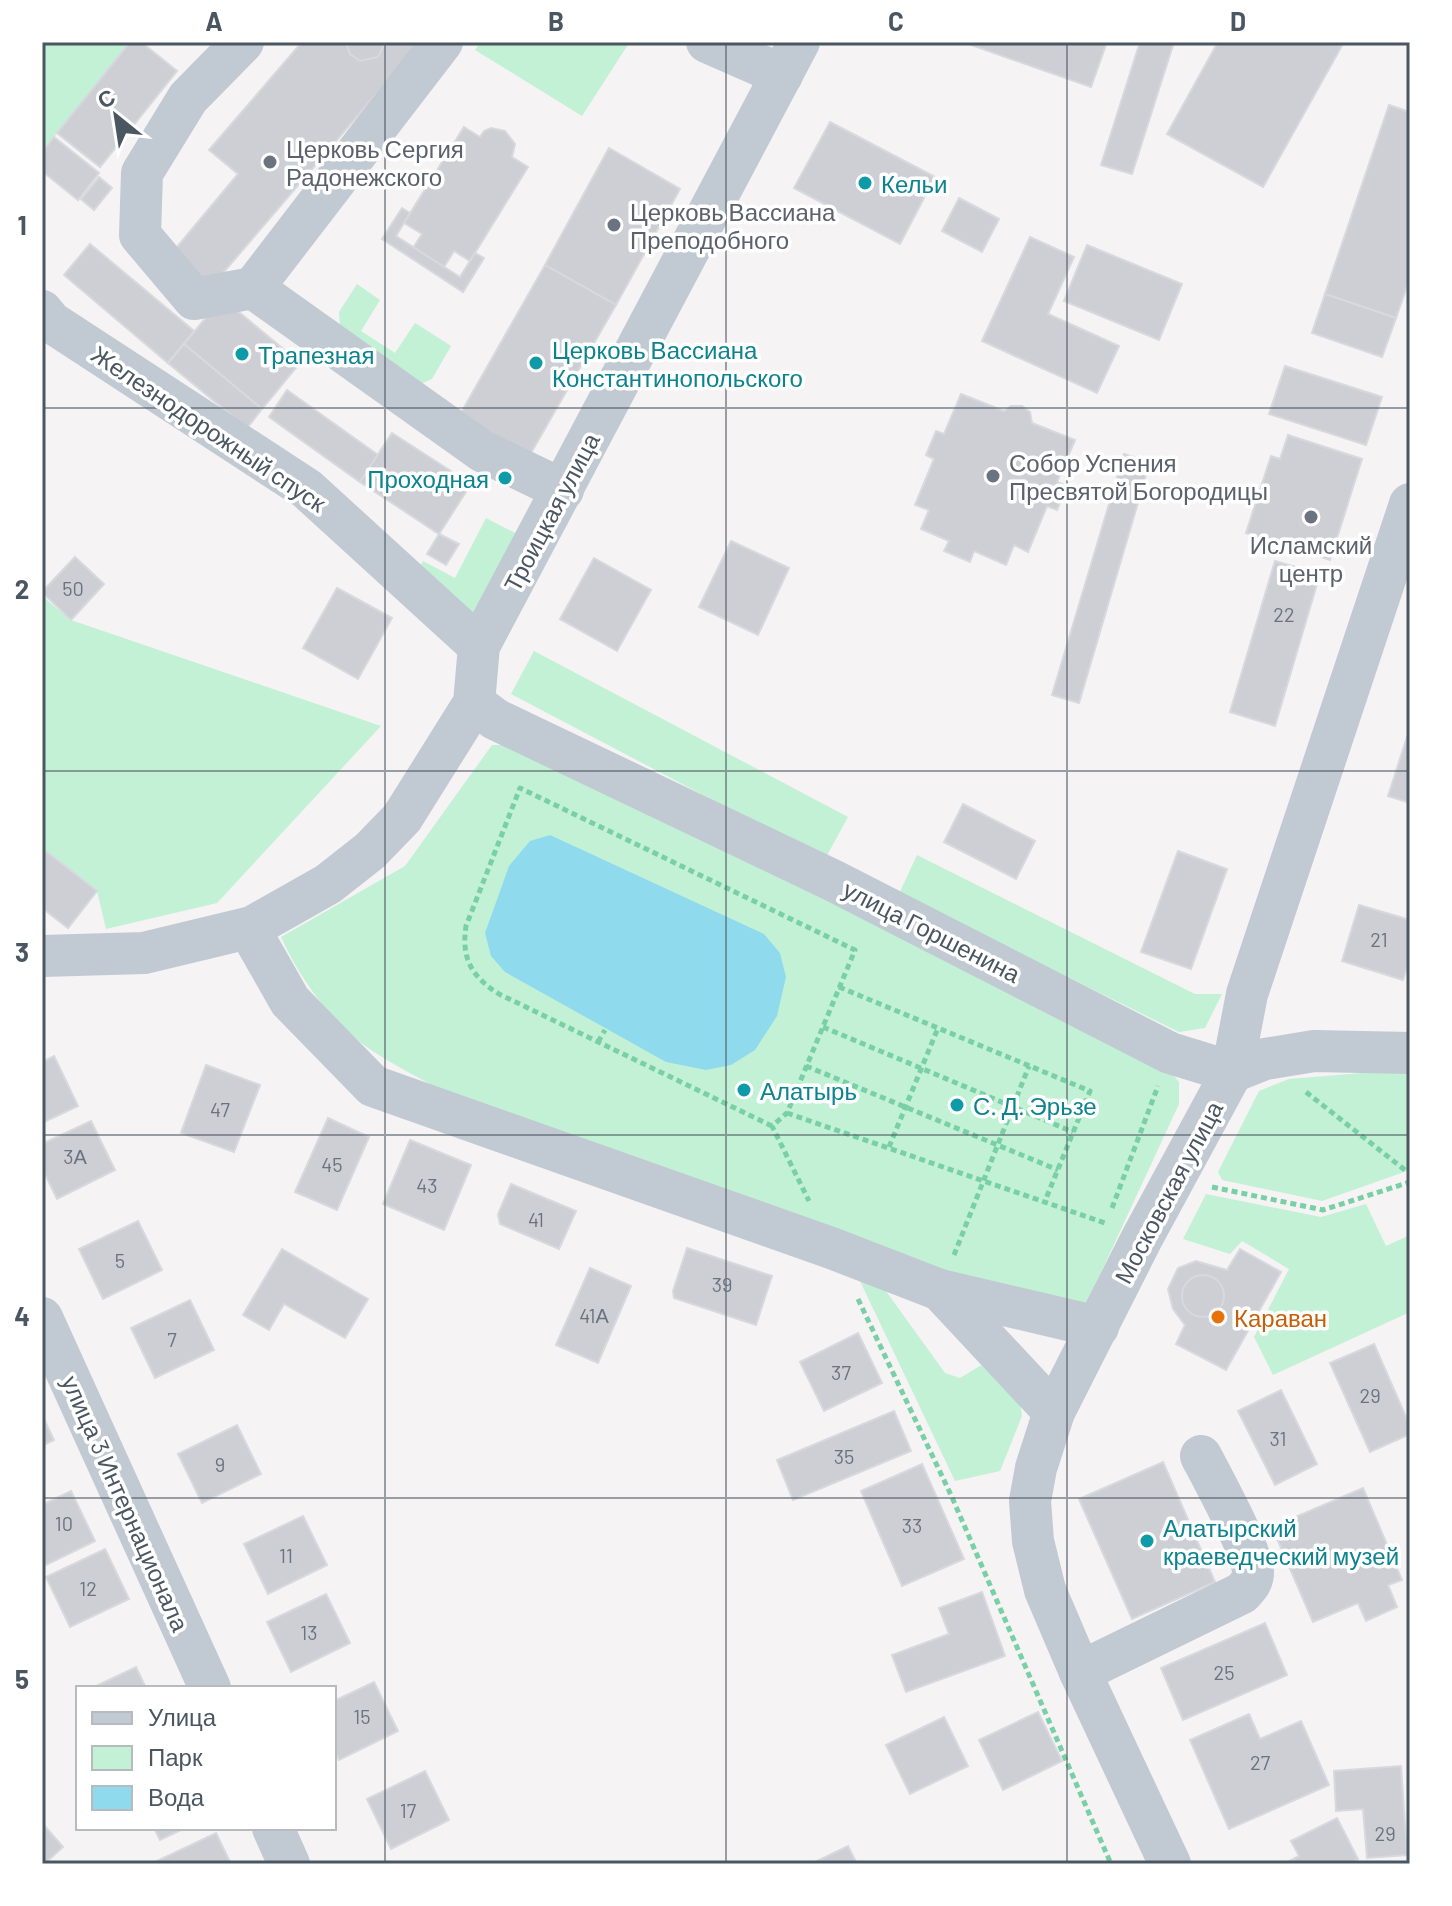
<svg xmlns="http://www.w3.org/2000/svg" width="1452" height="1906" viewBox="0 0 1452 1906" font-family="Barlow,sans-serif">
  <rect width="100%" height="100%" fill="#f5f3f3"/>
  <g fill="#c3f1d5">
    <polygon points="42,42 130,42 42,152"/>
    <polygon points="480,42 629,42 629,43 582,116 475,50"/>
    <polygon points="357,284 380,300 361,331 395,353 415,323 451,346 432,379 416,386 340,328 339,312"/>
    <polygon points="486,518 517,534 464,633 408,587 423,561 455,578"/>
    <polygon points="42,596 71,620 381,726 217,903 106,929 97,891 42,848"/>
    <polygon points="534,651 848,817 825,859 511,694"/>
    <path d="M492,745H522L1169,1069L1179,1082V1104L1084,1309L1023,1299L440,1090C415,1075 387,1062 364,1045C328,1018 299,977 281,937L405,866Z"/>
    <polygon points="917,855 1195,994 1222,994 1205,1028 1179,1032 899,894"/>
    <polygon points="1410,1069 1407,1171 1322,1201 1222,1180 1218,1172 1259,1091 1289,1079"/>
    <polygon points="1206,1194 1321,1217 1366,1204 1386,1246 1410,1235 1410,1312 1273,1375 1254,1337 1289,1269 1242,1241 1230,1254 1183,1239"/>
    <polygon points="859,1279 883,1287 945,1373 960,1378 988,1361 1020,1401 1022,1416 1000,1471 955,1481"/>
  </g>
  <polygon fill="#90daee" points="550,835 764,934 780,953 786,977 777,1016 755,1050 731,1065 706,1070 666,1062 505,972 491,956 485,933 509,866 530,841"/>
  <g fill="#cdcfd5" stroke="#d7d9de" stroke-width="2">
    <polygon points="130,42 141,42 177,71 100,167 57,133"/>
    <polygon points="302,42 421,42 211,287 172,253 238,174 209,150"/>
    <polygon points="346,42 384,42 384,45 378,57 360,61 350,54"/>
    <polygon points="972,42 1107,42 1091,87 971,45"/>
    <polygon points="1140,42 1174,42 1132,174 1101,165"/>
    <polygon points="1218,42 1344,42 1263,187 1167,134"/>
    <polygon points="1389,105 1410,112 1410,278 1396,318 1325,294"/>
    <polygon points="830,122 935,177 900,244 794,188"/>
    <polygon points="464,127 480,137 484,131 491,128 505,131 515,144 512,157 528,167 470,261 454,251 444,267 413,248 422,234 404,223"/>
    <polygon points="54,137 99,173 78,200 42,171 42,152"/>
    <polygon points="609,148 680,189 616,305 545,265"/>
    <polygon points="99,177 112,188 94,210 81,199"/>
    <polygon points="959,198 999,219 982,252 942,231"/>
    <polygon points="402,208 410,213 396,236 460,277 475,253 484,258 463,292 382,239"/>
    <polygon points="1030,237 1074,257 1048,314 1119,346 1097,393 982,341"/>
    <polygon points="90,244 194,331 168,363 64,275"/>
    <polygon points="1087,245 1182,284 1159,340 1064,301"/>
    <polygon points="545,265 616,305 527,460 457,420"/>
    <polygon points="1325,294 1396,318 1382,357 1312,333"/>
    <polygon points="222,298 300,363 262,409 184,344"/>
    <polygon points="184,344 262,409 247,428 168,363"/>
    <polygon points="1285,366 1382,397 1366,445 1269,414"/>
    <polygon points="287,390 378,455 360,482 269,417"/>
    <polygon points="961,394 1004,411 1011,406 1022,406 1030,412 1032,423 1075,440 1057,482 1067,486 1057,510 1047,506 1028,552 1014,545 1006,565 974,551 970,562 944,551 949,541 921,529 929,510 915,505 934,459 926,455 936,431 944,434"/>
    <polygon points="392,433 471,484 439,534 360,482"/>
    <polygon points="1288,435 1362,459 1330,560 1246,533 1271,456 1280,459"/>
    <polygon points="1124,454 1150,462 1079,703 1052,695"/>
    <polygon points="439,534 459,544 446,565 427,554"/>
    <polygon points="731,541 789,568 758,635 699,607"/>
    <polygon points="75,557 104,584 71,620 42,592"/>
    <polygon points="594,558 651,590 617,651 560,619"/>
    <polygon points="1275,561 1320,574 1275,726 1230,712"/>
    <polygon points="337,588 392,618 358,679 303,648"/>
    <polygon points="1407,737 1410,738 1410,803 1388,796"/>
    <polygon points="963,804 1035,841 1016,879 944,842"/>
    <polygon points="42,848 97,891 68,928 42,908"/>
    <polygon points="1178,851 1227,869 1191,969 1141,952"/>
    <polygon points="1359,905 1410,920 1410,958 1403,980 1342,961"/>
    <polygon points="54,1056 78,1106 42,1123 42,1062"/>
    <polygon points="206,1065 260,1085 234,1152 181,1133"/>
    <polygon points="328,1118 369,1137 337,1210 295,1192"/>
    <polygon points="91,1121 115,1170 57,1199 42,1168 42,1144"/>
    <polygon points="410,1140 471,1165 444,1230 383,1204"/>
    <polygon points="511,1184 576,1211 559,1249 500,1224 498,1214"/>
    <polygon points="138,1221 162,1270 103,1299 79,1249"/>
    <polygon points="687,1248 772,1276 756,1325 674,1298 673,1291"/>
    <polygon points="282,1249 368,1299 345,1338 284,1304 269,1330 243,1315"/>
    <polygon points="1240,1249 1281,1272 1226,1370 1176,1344 1185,1325 1173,1309 1168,1289 1178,1268 1196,1261 1227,1270"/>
    <polygon points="590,1268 631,1286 598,1363 556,1345"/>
    <circle cx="1203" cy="1296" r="21"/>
    <polygon points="190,1300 214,1350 155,1378 131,1328"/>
    <polygon points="858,1333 882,1383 824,1411 800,1362"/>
    <polygon points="1374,1344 1410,1426 1410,1434 1370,1452 1330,1363"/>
    <polygon points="1281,1390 1317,1464 1275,1485 1238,1411"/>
    <polygon points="894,1411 911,1451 793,1500 777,1460"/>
    <polygon points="42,1415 54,1440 42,1446"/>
    <polygon points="237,1425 261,1474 202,1503 178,1454"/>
    <polygon points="1163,1462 1215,1582 1132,1619 1079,1499"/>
    <polygon points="922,1464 964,1559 902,1586 861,1491"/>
    <polygon points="1363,1488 1402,1580 1388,1585 1397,1607 1366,1621 1358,1603 1313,1622 1272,1527"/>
    <polygon points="71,1491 95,1541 42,1567 42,1505"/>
    <polygon points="303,1516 327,1565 268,1594 244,1544"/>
    <polygon points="105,1549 129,1599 70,1627 46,1577"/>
    <polygon points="982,1592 1005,1656 906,1692 892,1655 949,1634 939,1608"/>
    <polygon points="326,1594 350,1643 291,1672 267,1622"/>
    <polygon points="1265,1623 1287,1675 1183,1720 1161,1668"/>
    <polygon points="136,1667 146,1688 92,1688"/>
    <polygon points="374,1682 398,1731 339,1760 334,1749 334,1701"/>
    <polygon points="1038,1712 1062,1761 1003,1790 979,1740"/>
    <polygon points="1249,1714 1260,1739 1301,1721 1329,1785 1229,1829 1190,1740"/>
    <polygon points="944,1717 968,1766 910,1794 886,1745"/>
    <polygon points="1401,1766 1407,1855 1367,1858 1363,1809 1336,1811 1334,1771"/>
    <polygon points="425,1771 449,1820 391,1849 367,1799"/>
    <polygon points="1337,1818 1358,1859 1348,1864 1284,1864 1299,1856 1291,1841"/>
    <polygon points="42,1823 63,1847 44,1864 42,1864"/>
    <polygon points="154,1828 185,1828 160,1840"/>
    <polygon points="216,1833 231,1864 158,1864 157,1861"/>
    <polygon points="848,1846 857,1864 811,1864"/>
  </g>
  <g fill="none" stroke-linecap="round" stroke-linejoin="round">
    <g stroke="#7ad0a6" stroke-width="5" stroke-dasharray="6 4" stroke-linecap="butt">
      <polyline points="839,987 1090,1091 1045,1201"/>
      <polyline points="823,1027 1073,1132"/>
      <polyline points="598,1042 605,1030"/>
      <polyline points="806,1066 1058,1170"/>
      <polyline points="1306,1092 1410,1174"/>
      <polyline points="787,1113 1108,1224"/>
      <path d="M772,1126L499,994C472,977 461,959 466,926L520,788L855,950L787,1113L772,1126L809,1201"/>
      <polyline points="889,1147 938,1028"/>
      <polyline points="1212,1187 1323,1210 1410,1182"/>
      <polyline points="1112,1208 1158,1086"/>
      <polyline points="954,1255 1029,1066"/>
      <polyline points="858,1299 951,1495 1111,1864"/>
    </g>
    <g stroke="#c1cad2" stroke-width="42">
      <polyline points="243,42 188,98 142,173 140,235 194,299 253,288 482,451 563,490"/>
      <polyline points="707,42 782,75"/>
      <polyline points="253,288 442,42"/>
      <polyline points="42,311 51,322 307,489 479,646"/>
      <polyline points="474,703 495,719 834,881 1170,1053 1232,1072 1265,1059 1314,1051 1410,1053"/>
      <polyline points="252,927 257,943 290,1001 373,1086 834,1249 940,1290 1098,1327"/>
      <polyline points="42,956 144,953 252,927 328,884 370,851 402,818 474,703 479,646 799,42"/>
      <polyline points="940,1290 1054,1412"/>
      <polyline points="42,1318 210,1688"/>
      <path d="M1080,1672L1242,1593C1248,1586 1253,1582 1253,1572C1252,1550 1213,1479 1201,1456"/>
      <polyline points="273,1828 289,1864"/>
      <polyline points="1170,1864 1080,1672 1045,1590 1033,1541 1030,1501 1036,1468 1054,1412 1142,1238 1232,1072 1247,994 1410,504"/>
    </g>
  </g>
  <path fill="none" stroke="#4a5661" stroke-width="2" stroke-opacity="0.55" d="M385,42V1864M726,42V1864M1067,42V1864M42,408H1410M42,771H1410M42,1135H1410M42,1498H1410"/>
  <g fill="#6b7280" stroke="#fff" stroke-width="3">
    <circle cx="270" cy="162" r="8"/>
    <circle cx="614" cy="225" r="8"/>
    <circle cx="993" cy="476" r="8"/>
    <circle cx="1311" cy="517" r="8"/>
  </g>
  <g fill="#0f9aa8" stroke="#fff" stroke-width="3">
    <circle cx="865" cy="183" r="8"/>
    <circle cx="242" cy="354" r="8"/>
    <circle cx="536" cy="363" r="8"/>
    <circle cx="505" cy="478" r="8"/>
    <circle cx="744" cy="1090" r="8"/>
    <circle cx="957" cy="1105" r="8"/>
    <circle cx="1147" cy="1541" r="8"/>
  </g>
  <circle fill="#e8710a" stroke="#fff" stroke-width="3" cx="1218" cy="1317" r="8"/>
  <g text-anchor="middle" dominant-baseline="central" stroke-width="7" stroke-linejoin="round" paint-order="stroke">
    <g font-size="20" fill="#6b747e">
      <text x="73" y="588">50</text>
      <text x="1284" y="614">22</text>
      <text x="1379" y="939">21</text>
      <text x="220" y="1109">47</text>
      <text x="75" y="1156">3А</text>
      <text x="332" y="1164">45</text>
      <text x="427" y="1185">43</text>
      <text x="536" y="1219">41</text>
      <text x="120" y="1260">5</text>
      <text x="722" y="1284">39</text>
      <text x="594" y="1315">41А</text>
      <text x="172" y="1339">7</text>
      <text x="841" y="1372">37</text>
      <text x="1370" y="1395">29</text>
      <text x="1278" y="1438">31</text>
      <text x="844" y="1456">35</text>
      <text x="220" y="1464">9</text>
      <text x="64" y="1523">10</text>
      <text x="912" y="1525">33</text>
      <text x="286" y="1555">11</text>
      <text x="88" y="1588">12</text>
      <text x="309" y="1632">13</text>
      <text x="1224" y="1672">25</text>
      <text x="362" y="1716">15</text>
      <text x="1260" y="1762">27</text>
      <text x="408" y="1810">17</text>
      <text x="1385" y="1833">29</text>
    </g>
    <g font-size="24" fill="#5b616d" stroke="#fff" text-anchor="start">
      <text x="286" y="148">Церковь Сергия<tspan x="286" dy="28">Радонежского</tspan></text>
      <text x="630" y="211">Церковь Вассиана<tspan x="630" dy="28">Преподобного</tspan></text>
      <text x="1009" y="462">Собор Успения<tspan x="1009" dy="28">Пресвятой Богородицы</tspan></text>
      <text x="1311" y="544" text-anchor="middle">Исламский<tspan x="1311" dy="28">центр</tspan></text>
    </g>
    <g font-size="24" fill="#0d838f" stroke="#fff" text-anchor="start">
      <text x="881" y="183">Кельи</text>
      <text x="552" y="349">Церковь Вассиана<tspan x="552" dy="28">Константинопольского</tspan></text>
      <text x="258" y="354">Трапезная</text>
      <text x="489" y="478" text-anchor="end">Проходная</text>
      <text x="760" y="1090">Алатырь</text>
      <text x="973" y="1105">С. Д. Эрьзе</text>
      <text x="1163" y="1527">Алатырский<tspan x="1163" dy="28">краеведческий музей</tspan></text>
    </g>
    <g font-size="24" fill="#4a5661" stroke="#fff">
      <text transform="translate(209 428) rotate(34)">Железнодорожный спуск</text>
      <text transform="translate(551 512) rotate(-62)">Троицкая улица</text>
      <text transform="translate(932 931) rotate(27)">улица Горшенина</text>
      <text transform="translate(1168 1192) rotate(-62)">Московская улица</text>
      <text transform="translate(126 1503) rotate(66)">улица 3 Интернационала</text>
    </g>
    <g font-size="24" fill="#c56008" stroke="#fff" text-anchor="start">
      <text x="1234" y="1317">Караван</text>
    </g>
  </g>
  <rect width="1452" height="1906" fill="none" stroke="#ffffff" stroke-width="88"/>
  <rect x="76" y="1686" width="260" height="144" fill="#ffffff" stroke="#b7bbc0" stroke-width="2"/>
  <rect x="92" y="1712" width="40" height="12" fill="#c1cad2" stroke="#b7bbc0" stroke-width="2"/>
  <text x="148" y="1726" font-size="24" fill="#4a5661">Улица</text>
  <rect x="92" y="1746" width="40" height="24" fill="#c3f1d5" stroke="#b7bbc0" stroke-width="2"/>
  <text x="148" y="1766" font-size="24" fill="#4a5661">Парк</text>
  <rect x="92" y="1786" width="40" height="24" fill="#90daee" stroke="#b7bbc0" stroke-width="2"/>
  <text x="148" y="1806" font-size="24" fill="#4a5661">Вода</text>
  <g transform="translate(116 116) rotate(330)" stroke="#ffffff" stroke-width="6" paint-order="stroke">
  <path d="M0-6L14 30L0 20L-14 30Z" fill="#4a5661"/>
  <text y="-12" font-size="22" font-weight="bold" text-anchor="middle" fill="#4a5661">С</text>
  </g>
  <rect x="44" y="44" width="1364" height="1818" fill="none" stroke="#4a5661" stroke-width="3"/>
  <g font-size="26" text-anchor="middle" font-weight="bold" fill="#4a5661">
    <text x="214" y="31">A</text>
    <text x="556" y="31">B</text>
    <text x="896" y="31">C</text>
    <text x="1238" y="31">D</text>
    <text x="22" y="235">1</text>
    <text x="22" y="599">2</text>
    <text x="22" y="962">3</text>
    <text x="22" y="1326">4</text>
    <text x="22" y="1689">5</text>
  </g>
</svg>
